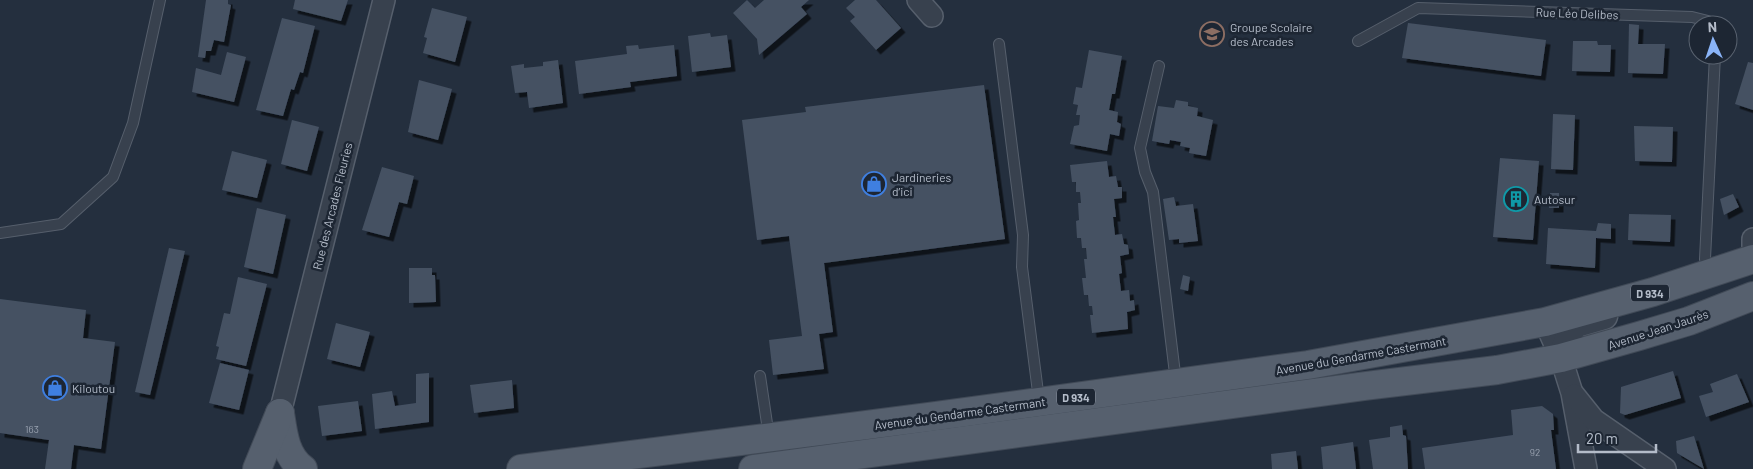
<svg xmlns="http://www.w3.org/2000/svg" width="1753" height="469" viewBox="0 0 1753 469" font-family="Barlow,sans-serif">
  <defs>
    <filter id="shadow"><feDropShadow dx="4.5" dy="4.5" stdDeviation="0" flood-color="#0009"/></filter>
  </defs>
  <rect width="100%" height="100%" fill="#242f3e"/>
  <g fill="#455162" filter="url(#shadow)">
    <polygon points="206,0 228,0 228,4 231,5 224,42 214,40 211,51 206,51 205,58 198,57"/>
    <polygon points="295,0 348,0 341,21 293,9"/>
    <polygon points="747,0 755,8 764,0 809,0 801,7 807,14 759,55 757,39 733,13"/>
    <polygon points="855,0 876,0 901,28 876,50 850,21 855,17 846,8"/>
    <polygon points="432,8 467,17 455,62 423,53 427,38 424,37"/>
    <polygon points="282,18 315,26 303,73 300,72 294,90 291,89 283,116 256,110"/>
    <polygon points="1408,23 1546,40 1541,76 1402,58"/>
    <polygon points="1629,24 1639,25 1638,44 1665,44 1663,74 1628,73"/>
    <polygon points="710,33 711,37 727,35 731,67 692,72 688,36"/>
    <polygon points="1573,41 1597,41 1598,45 1611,45 1610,72 1572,71"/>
    <polygon points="638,45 639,49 674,45 677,76 630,82 631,87 579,94 575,61 627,54 626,46"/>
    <polygon points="1089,50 1122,56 1115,94 1112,94 1109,110 1118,112 1117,122 1121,124 1119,136 1110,134 1107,151 1070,144 1074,126 1079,125 1080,115 1076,115 1078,105 1073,104 1076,87 1082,88"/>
    <polygon points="227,52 246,57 234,102 192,92 196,68 221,75"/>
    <polygon points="558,60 563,103 529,108 527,92 515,93 511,66 524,64 524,68 543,66 543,62"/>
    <polygon points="1748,62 1753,63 1753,110 1735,104"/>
    <polygon points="419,80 452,89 438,140 408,132"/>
    <polygon points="984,85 1005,239 824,263 833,332 819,334 824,369 773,375 769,340 802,336 789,236 757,240 742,120 806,112 805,107"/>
    <polygon points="1176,100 1188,102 1188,106 1198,108 1197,116 1213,120 1206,156 1189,153 1190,148 1180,146 1181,142 1170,140 1169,144 1152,141 1158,106 1174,108"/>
    <polygon points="1553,114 1575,115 1573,170 1551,169"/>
    <polygon points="292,120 319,127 307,171 281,164"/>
    <polygon points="1634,126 1673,127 1672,162 1635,161"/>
    <polygon points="232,151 267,160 257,198 222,190"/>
    <polygon points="1500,158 1539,161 1533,240 1493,237"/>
    <polygon points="1107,161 1109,177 1116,176 1118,187 1122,187 1122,198 1114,199 1116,217 1113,217 1115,235 1122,234 1124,244 1128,245 1129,254 1120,256 1122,273 1119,274 1121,291 1129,290 1130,301 1134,300 1135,310 1127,312 1128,329 1092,333 1090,315 1093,315 1092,306 1089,306 1088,295 1084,295 1082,278 1086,278 1084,259 1087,259 1086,248 1082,248 1081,238 1077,238 1076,221 1079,220 1078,203 1081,203 1080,192 1076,192 1076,182 1072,182 1070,165"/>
    <polygon points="382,167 414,176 407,204 399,202 389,237 362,230"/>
    <polygon points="1550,193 1559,193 1559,208 1549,208"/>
    <polygon points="1733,194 1739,207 1724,215 1720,199"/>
    <polygon points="1174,197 1176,206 1193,204 1198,241 1179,243 1179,239 1169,240 1163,199"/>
    <polygon points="257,208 286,215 273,274 244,267"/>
    <polygon points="1629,214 1671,215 1670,242 1628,240"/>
    <polygon points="1598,223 1611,224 1611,239 1596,238 1595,268 1546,264 1548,228 1596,231"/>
    <polygon points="169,248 185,251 150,395 135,392"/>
    <polygon points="409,268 432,268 432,275 435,275 436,302 409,303"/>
    <polygon points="1183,275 1190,277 1188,291 1180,289"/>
    <polygon points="238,277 267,284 246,366 216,359 219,347 216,346 224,313 230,314"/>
    <polygon points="0,299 86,310 83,338 115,342 101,449 74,445 71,469 45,469 49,440 0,433"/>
    <polygon points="336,323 370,332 360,367 327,359"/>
    <polygon points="220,363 249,370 239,410 209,403"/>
    <polygon points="1673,371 1681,398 1625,415 1620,413 1621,387"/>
    <polygon points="429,373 429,422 375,429 372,394 392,391 395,406 416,403 416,374"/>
    <polygon points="1737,374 1749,402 1706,417 1699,396 1713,392 1710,384"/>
    <polygon points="512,380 514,408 474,413 470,385"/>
    <polygon points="358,401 362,431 322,436 318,406"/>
    <polygon points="1542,406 1553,414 1554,430 1551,430 1556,469 1425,469 1422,448 1513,435 1511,410"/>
    <polygon points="1402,425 1403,435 1406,436 1408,469 1373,469 1369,440 1390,437 1390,427"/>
    <polygon points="1694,436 1704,469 1677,453 1676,441"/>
    <polygon points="1353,442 1356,469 1323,469 1321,447"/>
    <polygon points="1296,451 1298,469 1272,469 1271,454"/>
  </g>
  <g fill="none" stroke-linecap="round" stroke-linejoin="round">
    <defs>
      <g id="service">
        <polyline points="1358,41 1418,8 1692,17 1708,21 1711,25"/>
        <polyline points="999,44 1023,235 1022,267 1039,400"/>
        <polyline points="1159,66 1140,148 1145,172 1153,192 1176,382"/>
        <polyline points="0,233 61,224 113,177 133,123 160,0"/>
        <polyline points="1708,272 1705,259 1715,55"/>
        <polyline points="760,376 769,437"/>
      </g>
      <g id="minor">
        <polyline points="918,0 932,16"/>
        <polyline points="1753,239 1753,246"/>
        <polyline points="1545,322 1561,358 1572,393 1586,469"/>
        <polyline points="1574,395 1594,420 1665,469"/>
        <polyline points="280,413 384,0"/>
      </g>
      <polyline id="tertiary" points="1561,358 1573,325 1604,316"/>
      <g id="primary">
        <path d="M280,413C283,433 285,456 303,469"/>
        <polyline points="257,469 280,413"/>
        <polyline points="521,469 929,417 1308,365 1545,322 1653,292 1753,259"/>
        <polyline points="753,469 1365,386 1497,370 1561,358 1639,336 1689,321 1753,296"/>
      </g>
    </defs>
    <use href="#service" stroke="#565f6c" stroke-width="12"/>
    <use href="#minor" stroke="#565f6c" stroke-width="24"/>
    <use href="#tertiary" stroke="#565f6c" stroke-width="29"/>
    <use href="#primary" stroke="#414a57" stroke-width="30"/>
    <use href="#service" stroke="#38414e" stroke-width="10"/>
    <use href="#minor" stroke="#38414e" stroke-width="21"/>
    <use href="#tertiary" stroke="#38414e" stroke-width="26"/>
    <use href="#primary" stroke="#56606e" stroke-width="28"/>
  </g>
  <defs>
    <symbol id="school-ring" viewBox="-11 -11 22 22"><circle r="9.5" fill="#1d2633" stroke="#8d6e63" stroke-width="1.5"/><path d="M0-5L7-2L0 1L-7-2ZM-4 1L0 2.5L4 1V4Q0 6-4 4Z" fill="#8d6e63"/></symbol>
    <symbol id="shop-ring" viewBox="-11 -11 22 22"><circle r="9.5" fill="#1d2633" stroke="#3f7fe0" stroke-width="1.5"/><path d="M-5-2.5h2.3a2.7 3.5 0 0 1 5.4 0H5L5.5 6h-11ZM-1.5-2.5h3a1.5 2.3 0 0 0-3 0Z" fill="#3f7fe0"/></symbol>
    <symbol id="building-ring" viewBox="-11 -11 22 22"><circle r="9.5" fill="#1d2633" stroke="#0f9aa8" stroke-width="1.5"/><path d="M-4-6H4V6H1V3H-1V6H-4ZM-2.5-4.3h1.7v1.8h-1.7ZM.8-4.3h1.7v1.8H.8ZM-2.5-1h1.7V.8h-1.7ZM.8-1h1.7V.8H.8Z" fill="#0f9aa8"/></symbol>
  </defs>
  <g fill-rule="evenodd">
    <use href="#school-ring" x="1198" y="20" width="28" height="28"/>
    <use href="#shop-ring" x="860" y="170" width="28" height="28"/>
    <use href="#building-ring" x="1502" y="185" width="28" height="28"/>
    <use href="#shop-ring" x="41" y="374" width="28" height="28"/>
  </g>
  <g text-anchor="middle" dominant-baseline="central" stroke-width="5" stroke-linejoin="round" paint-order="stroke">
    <g font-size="10" fill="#98a1af">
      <text x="32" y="429">163</text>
      <text x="1535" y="452">92</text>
    </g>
    <g fill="#1d2633" stroke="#878f9c" stroke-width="1">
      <rect x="1631" y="284.5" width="38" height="17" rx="4"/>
      <rect x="1057" y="388.5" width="38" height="17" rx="4"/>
    </g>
    <g font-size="11" font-weight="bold" fill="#b4bcc9">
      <text x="1650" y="293">D 934</text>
      <text x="1076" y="397">D 934</text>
    </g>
    <g font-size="12" fill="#b4bcc9" stroke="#1d2633">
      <text transform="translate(1577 13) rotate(2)">Rue Léo Delibes</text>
      <text transform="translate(332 206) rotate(-76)">Rue des Arcades Fleuries</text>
      <text transform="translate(1658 329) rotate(-18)">Avenue Jean Jaurès</text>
      <text transform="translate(1361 355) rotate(-10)">Avenue du Gendarme Castermant</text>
      <text transform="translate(960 413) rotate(-8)">Avenue du Gendarme Castermant</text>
    </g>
    <g font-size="12" fill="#b4bcc9" stroke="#1d2633" text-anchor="start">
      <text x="1230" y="27">Groupe Scolaire<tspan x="1230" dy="14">des Arcades</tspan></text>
      <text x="892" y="177">Jardineries<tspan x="892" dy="14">d’ici</tspan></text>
      <text x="1534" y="199">Autosur</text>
      <text x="72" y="388">Kiloutou</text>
    </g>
  </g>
  <g transform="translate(1713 40) rotate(357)"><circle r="24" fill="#1d2633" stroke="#59626f"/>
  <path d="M0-4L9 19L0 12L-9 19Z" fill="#8ab4f8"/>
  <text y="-8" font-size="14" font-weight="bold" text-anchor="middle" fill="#b4bcc9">N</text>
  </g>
  <path d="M1578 444v8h78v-8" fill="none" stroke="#b4bcc9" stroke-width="2.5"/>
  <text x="1586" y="444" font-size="15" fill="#b4bcc9" stroke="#1d2633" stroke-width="4" paint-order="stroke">20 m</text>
</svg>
